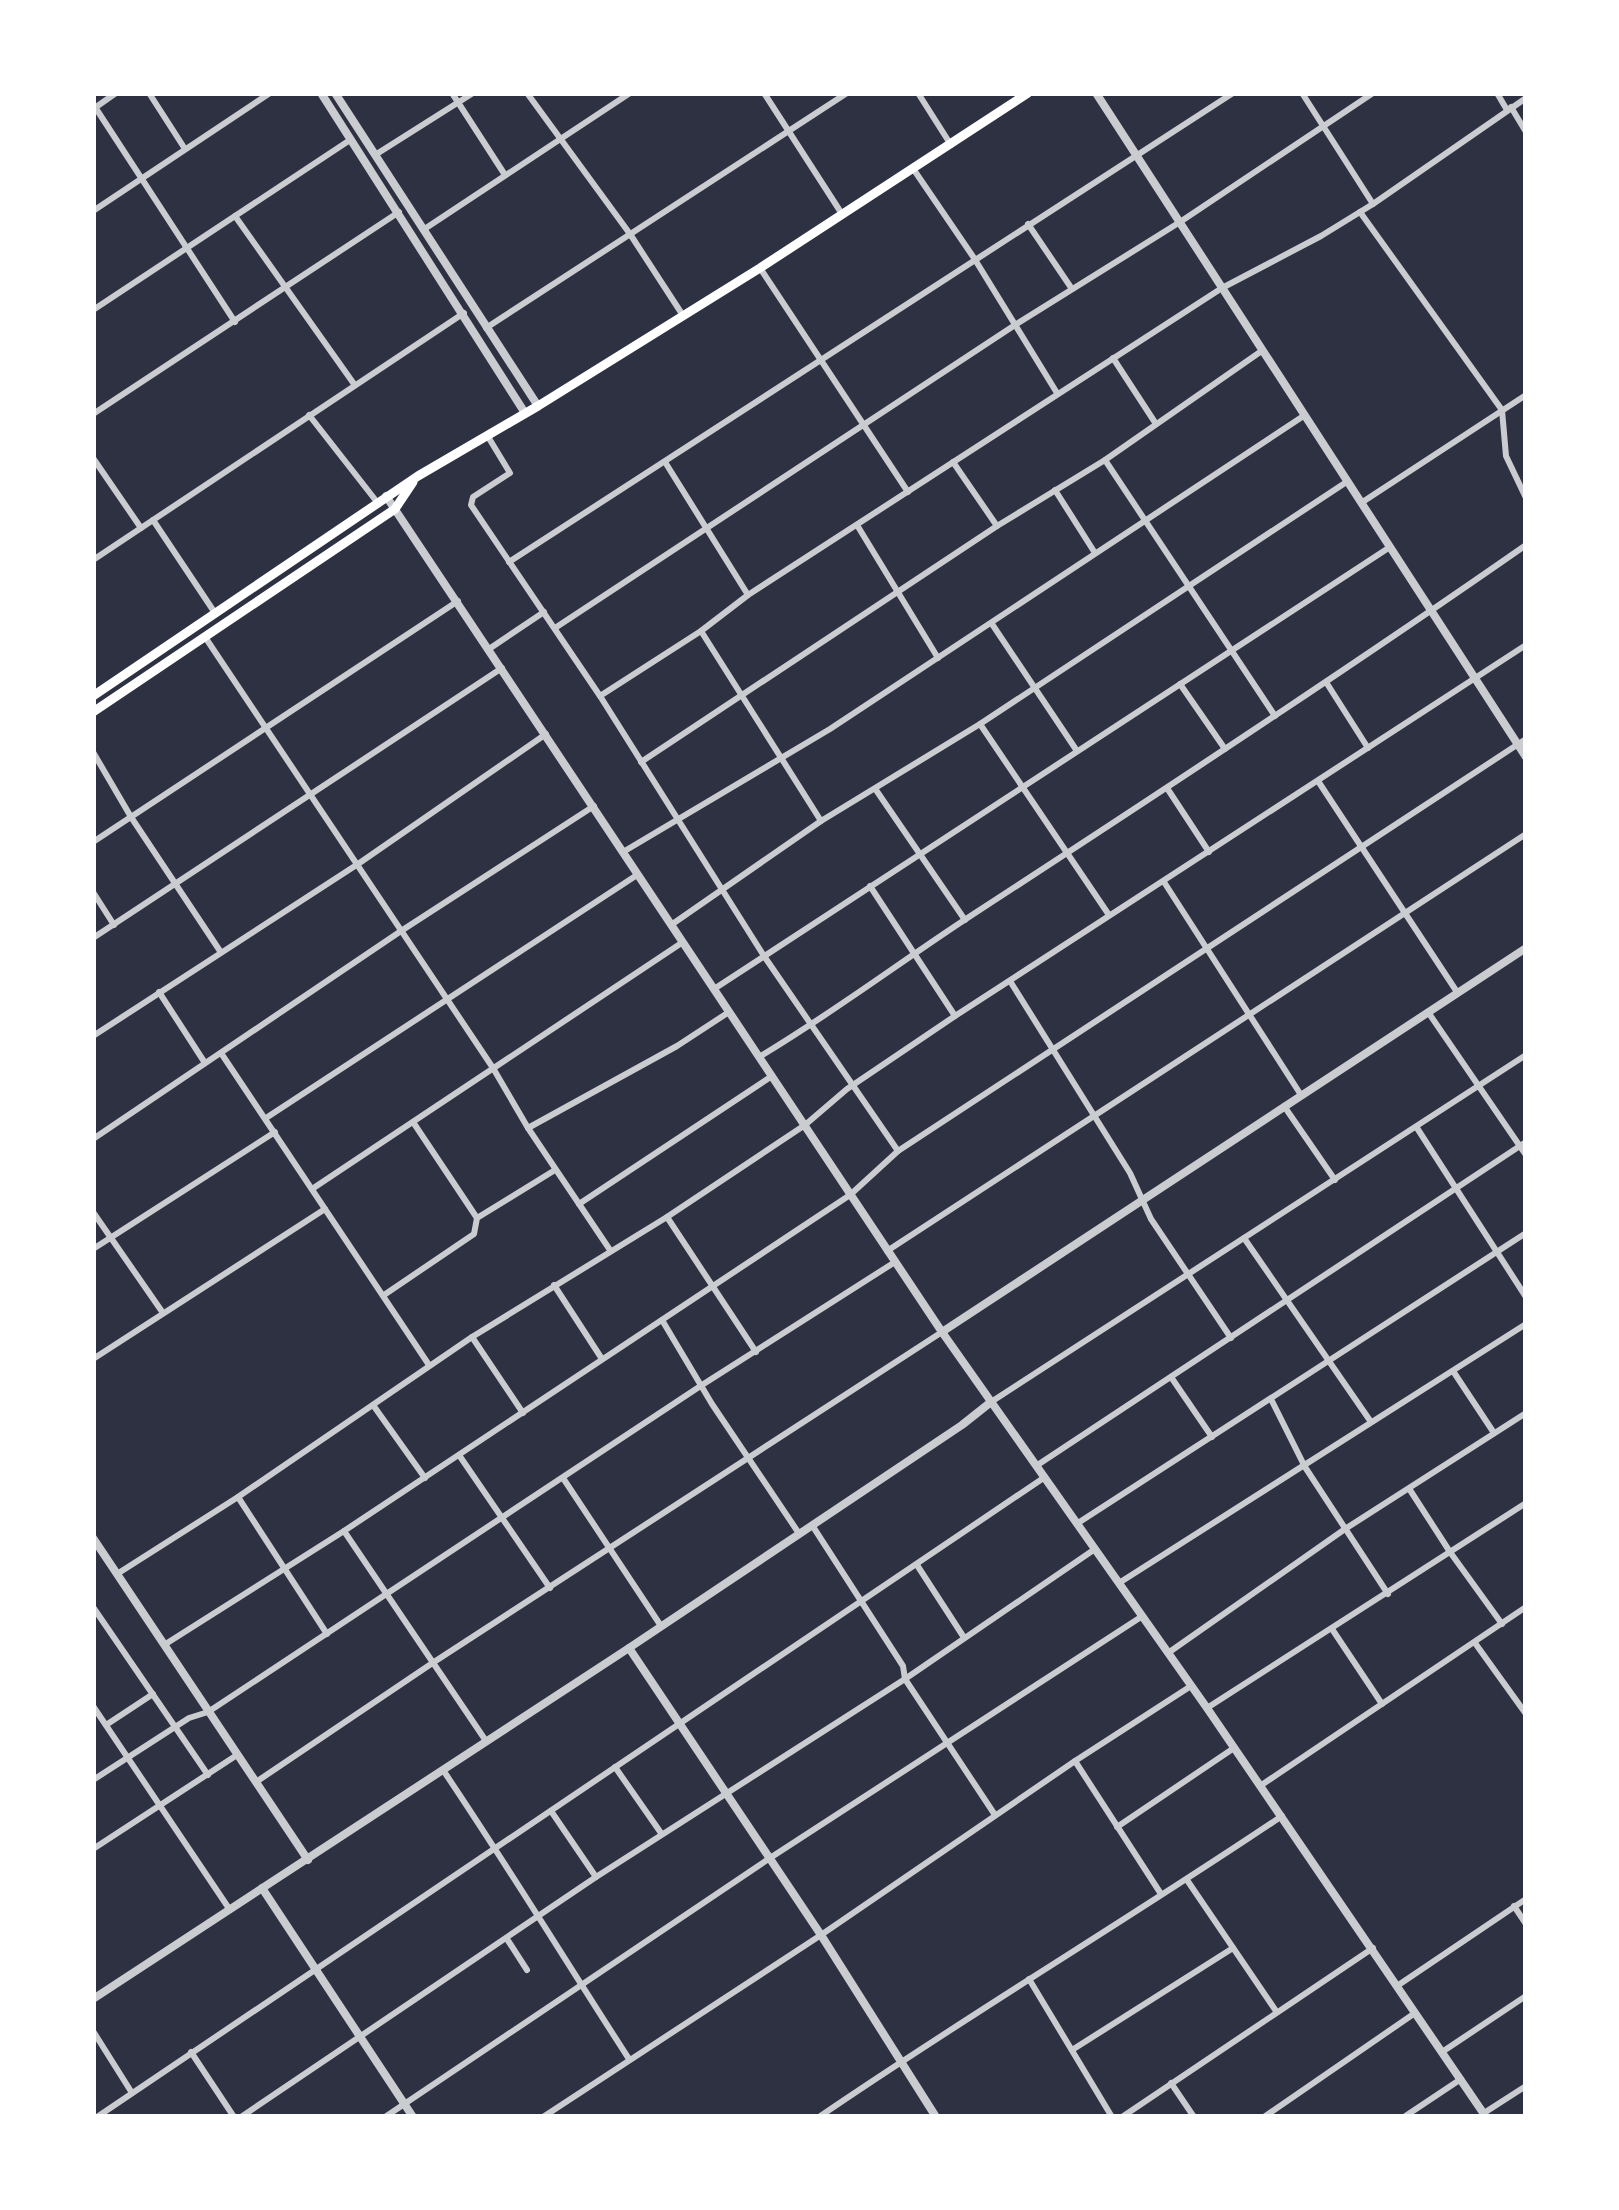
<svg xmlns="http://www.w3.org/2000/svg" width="1619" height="2210" viewBox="0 0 1619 2210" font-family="Spectral,serif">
  <rect width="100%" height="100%" fill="#2d3142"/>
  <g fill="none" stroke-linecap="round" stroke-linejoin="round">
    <g stroke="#caccd0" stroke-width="6">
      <polyline points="149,93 185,149"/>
      <polyline points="452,93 505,175"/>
      <polyline points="527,93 630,234 682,314"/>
      <polyline points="764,93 842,214"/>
      <polyline points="918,93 951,145"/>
      <polyline points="1302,93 1373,204"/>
      <polyline points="1497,93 1507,110"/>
      <polyline points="95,107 235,322"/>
      <polyline points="96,107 116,93"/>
      <polyline points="1511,107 1526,132"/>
      <polyline points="375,155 473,93"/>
      <polyline points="914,170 974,258 1057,393"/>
      <polyline points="93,211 270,93"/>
      <polyline points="1360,212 1502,410 1506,456 1526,498"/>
      <polyline points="235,216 354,384"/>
      <polyline points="1028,224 1072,289"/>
      <polyline points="423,230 630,93"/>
      <polyline points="760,268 908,492"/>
      <polyline points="93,310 350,140"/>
      <polyline points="486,328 847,93"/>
      <polyline points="1113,358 1156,424"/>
      <polyline points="93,414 399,212"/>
      <polyline points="309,415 377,502"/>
      <polyline points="487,435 510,473 473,497 471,505 600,696 764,956 898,1151"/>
      <polyline points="93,458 141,528"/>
      <polyline points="1105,460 1275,716"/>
      <polyline points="665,462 748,595"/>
      <polyline points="953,462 997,526"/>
      <polyline points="1055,490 1095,553"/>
      <polyline points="1361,503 1526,395"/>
      <polyline points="153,520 215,613"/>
      <polyline points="857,525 938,658"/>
      <polyline points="93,560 464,313"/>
      <polyline points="509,562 1233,93"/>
      <polyline points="992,624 1077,751"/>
      <polyline points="555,628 1015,325 1180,222 1373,93"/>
      <polyline points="701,631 821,821"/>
      <polyline points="205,637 493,1068 528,1128 610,1250"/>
      <polyline points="489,649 544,612"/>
      <polyline points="1326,682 1368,748"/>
      <polyline points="1180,684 1225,749"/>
      <polyline points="600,696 701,631 748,595 1222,288 1321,236 1373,204 1526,98"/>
      <polyline points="980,724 1109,915"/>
      <polyline points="93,752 131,817 220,951"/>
      <polyline points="641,762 997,526 1105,460 1263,350"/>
      <polyline points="1318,781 1457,992"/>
      <polyline points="1167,788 1209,852"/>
      <polyline points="876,790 965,920"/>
      <polyline points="93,842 458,601"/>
      <polyline points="623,852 830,729 1305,415"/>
      <polyline points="1164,882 1301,1095"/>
      <polyline points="870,886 955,1016"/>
      <polyline points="93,892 114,925"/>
      <polyline points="671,925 821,821 980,724 1348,481"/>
      <polyline points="93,938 502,668"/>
      <polyline points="1010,981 1130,1173 1151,1219 1231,1338"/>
      <polyline points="714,989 1390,547"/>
      <polyline points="159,992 205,1063"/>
      <polyline points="1428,1012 1526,1155"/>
      <polyline points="93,1036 358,864 546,734"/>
      <polyline points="221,1053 429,1365"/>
      <path d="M759,1057C833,1013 900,962 972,915C1158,794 1344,672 1526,545"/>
      <polyline points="1284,1106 1335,1180"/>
      <polyline points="266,1118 637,875"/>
      <polyline points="413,1122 477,1218"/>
      <polyline points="528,1128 677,1046 729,1012"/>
      <polyline points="1417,1128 1526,1297"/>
      <polyline points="93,1139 401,931 594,806"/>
      <polyline points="312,1189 683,942"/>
      <polyline points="579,1204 772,1076"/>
      <polyline points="93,1212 163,1313"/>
      <polyline points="667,1217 756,1352"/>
      <polyline points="1244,1238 1371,1422"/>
      <polyline points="93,1249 275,1132"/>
      <polyline points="887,1251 1526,834"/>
      <polyline points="554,1285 602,1359"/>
      <polyline points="384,1295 474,1234 477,1218 555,1170"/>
      <polyline points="662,1320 712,1404 798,1532"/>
      <polyline points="472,1337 523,1413"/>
      <polyline points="93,1359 325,1209"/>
      <polyline points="1453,1371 1494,1433"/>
      <polyline points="1171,1377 1212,1437"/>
      <polyline points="1271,1399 1305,1467 1388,1594"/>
      <polyline points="991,1402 1526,1055"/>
      <polyline points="373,1405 425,1478"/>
      <polyline points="459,1455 550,1588"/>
      <polyline points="1036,1466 1526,1142"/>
      <polyline points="563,1478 661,1626"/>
      <polyline points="1410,1490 1450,1552 1502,1624"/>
      <polyline points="238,1497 327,1634"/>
      <polyline points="1078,1523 1526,1233"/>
      <polyline points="812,1525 903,1666 905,1679 995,1815"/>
      <polyline points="344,1531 486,1741"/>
      <polyline points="917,1565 963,1636"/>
      <polyline points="117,1574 238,1497 472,1337 667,1217 805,1125 847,1089 955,1016 1526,645"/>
      <polyline points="1119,1583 1526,1324"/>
      <polyline points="93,1607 208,1775"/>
      <polyline points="1332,1629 1382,1704"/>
      <polyline points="1475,1643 1526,1714"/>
      <polyline points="164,1645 344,1531 850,1195 898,1151 1526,739"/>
      <polyline points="1168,1653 1345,1529 1526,1413"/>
      <polyline points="93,1706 230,1910"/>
      <polyline points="1207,1708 1526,1503"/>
      <polyline points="106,1725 153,1694"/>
      <polyline points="1075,1761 1161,1894"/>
      <polyline points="615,1767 661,1833"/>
      <path d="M443,1770C507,1865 567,1963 629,2059"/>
      <polyline points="93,1780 189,1718 208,1712 702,1385 895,1262"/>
      <polyline points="256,1782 434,1662 942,1332"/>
      <polyline points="1260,1786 1526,1607"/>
      <polyline points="551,1811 596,1877"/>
      <polyline points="1117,1827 1234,1748"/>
      <polyline points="93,1849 237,1755"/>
      <polyline points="1187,1880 1276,2011"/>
      <polyline points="1514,1906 1526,1924"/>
      <polyline points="507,1939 527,1970"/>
      <polyline points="1029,1979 1112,2117"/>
      <polyline points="1397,1986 1526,1899"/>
      <polyline points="93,2031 132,2093"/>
      <polyline points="1072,2050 1233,1948"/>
      <polyline points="191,2052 234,2117"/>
      <polyline points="1442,2052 1526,1996"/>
      <polyline points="1171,2083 1194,2117"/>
      <polyline points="1484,2113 1526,2086"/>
      <polyline points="97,2117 1045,1477"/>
      <polyline points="241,2117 596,1877 905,1679 1095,1549"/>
      <polyline points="385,2117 770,1858 1141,1617"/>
      <polyline points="543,2117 821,1935 1075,1761 1191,1686"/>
      <path d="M819,2117C971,2013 1129,1919 1282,1816"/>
      <polyline points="1122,2117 1373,1948"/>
      <polyline points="1264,2117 1415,2013"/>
      <polyline points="1404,2117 1461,2079"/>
    </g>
    <g stroke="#caccd0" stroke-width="8">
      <polyline points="321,93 525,413"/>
      <polyline points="335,93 538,406"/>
      <polyline points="1096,93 1526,757"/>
      <polyline points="386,496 942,1332 1207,1708 1486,2117"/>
      <polyline points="942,1332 1526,948"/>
      <polyline points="93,1538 308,1860"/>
      <polyline points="629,1648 821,1935 936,2117"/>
      <polyline points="262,1888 413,2117"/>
      <polyline points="93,1999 629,1648 962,1425 991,1402"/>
    </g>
    <g stroke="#fff" stroke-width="9">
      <polyline points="93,696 418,476 538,406 760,268 1028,93"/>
      <polyline points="93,712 395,509 413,482"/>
    </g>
  </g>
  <rect width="1619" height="2210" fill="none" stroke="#ffffff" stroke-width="192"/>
</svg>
